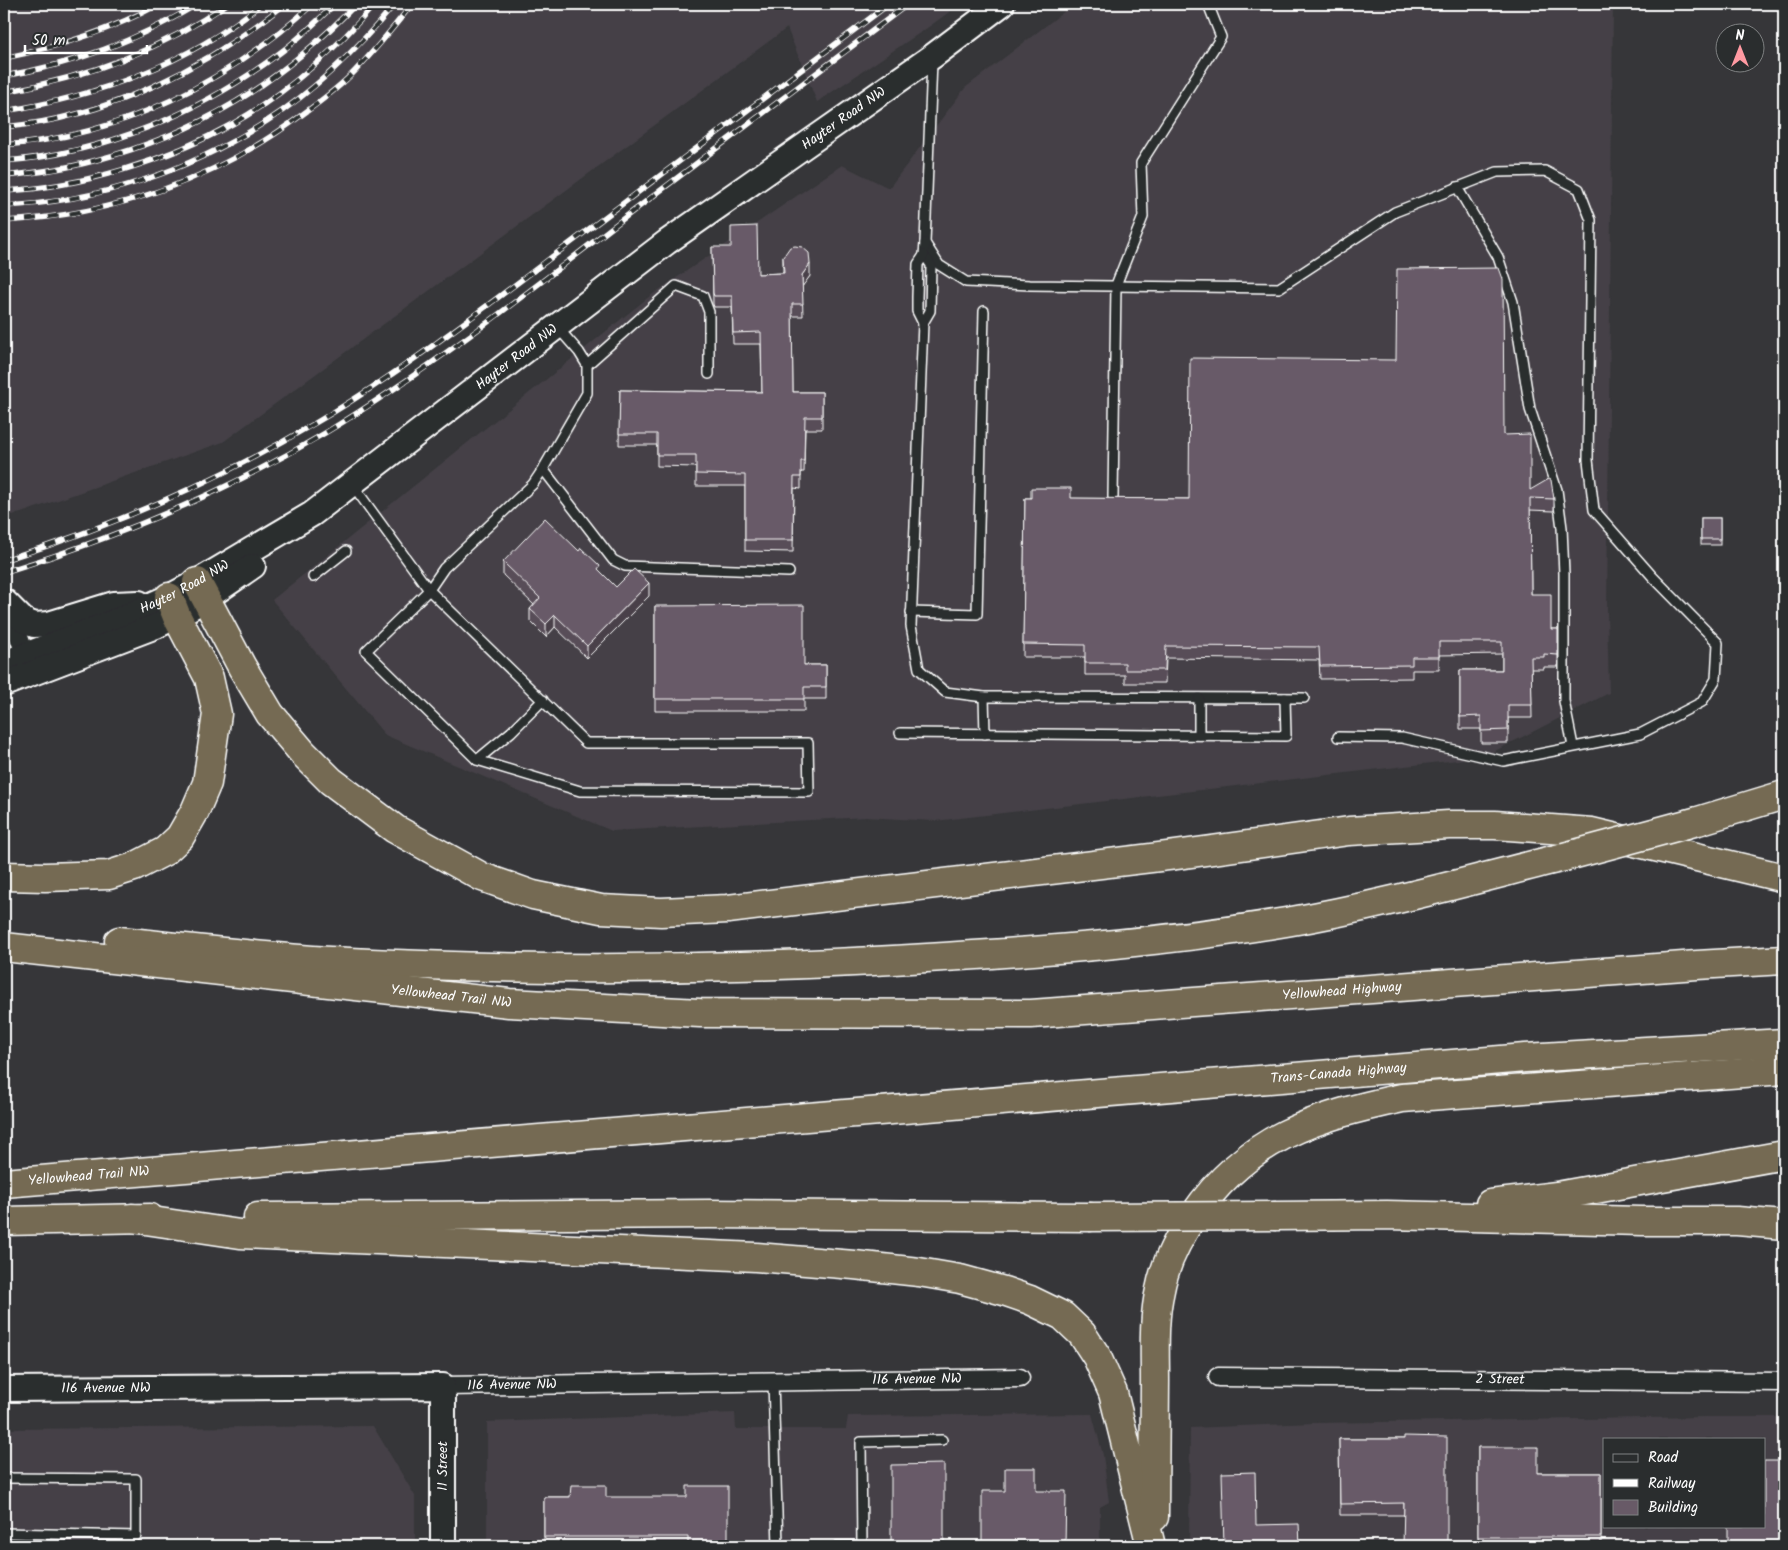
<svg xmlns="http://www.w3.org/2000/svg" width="1788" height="1550" viewBox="0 0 1788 1550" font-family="Kalam,sans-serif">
  <rect width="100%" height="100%" fill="#363639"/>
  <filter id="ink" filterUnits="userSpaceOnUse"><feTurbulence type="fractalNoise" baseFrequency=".02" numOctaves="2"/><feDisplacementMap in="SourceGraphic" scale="10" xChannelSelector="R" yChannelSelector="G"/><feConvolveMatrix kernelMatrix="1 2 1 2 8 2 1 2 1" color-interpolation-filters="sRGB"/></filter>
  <g filter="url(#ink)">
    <g fill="#454147" fill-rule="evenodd">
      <polygon points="4,4 960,4 930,26 817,102 787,28 223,442 21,513 4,517"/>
      <polygon points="1074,4 1613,4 1607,612 1609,693 1483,757 935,821 866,817 612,831 385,735 272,600 650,296 842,165 889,188 965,88"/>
      <polygon points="735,1413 736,1429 846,1429 848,1416 1092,1414 1103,1455 1109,1502 1100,1507 1100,1546 487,1546 487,1422"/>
      <path d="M1706,1417H1784V1546H1189L1190,1428L1314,1423ZM1604,1439H1764V1526H1604Z"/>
      <polygon points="373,1426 415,1496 415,1546 4,1546 4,1429"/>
    </g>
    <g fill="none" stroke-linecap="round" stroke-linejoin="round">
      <defs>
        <g id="lane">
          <polyline points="932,61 925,243 939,265 966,282 1030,285 1279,288 1395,212 1497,172 1545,171 1579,189 1591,220 1588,460 1594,510 1653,577 1718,643 1716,679 1702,702 1640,734 1503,761 1402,738 1338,737"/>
          <polyline points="1457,187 1498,257 1513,302 1530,409 1557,490 1562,528 1564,574 1564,701 1573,746"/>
          <polyline points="925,243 924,255 931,265 930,311 923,323 911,626 919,669 945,692 984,697 1304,698"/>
          <polyline points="923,323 917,311 917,297 918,264 924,255"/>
          <polyline points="558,328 579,352 587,365"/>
          <polyline points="543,469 613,560 625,566 789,572"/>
          <polyline points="352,484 429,590 366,651 477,760"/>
          <polyline points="1113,497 1116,285 1143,217 1141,163 1221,37 1208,4"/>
          <polyline points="313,577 346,551"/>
          <polyline points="911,612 977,614 984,311"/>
          <polyline points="984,697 985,734"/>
          <polyline points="1199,698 1199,735"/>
          <polyline points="543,700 511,732 477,760 580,791 809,792 808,743 586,743 429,590 444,568 533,484 543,469 587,393 587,365 676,286 703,296 709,312 709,374"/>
          <polyline points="900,733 1286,736 1285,698"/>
          <polyline points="773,1381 778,1546"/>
          <polyline points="4,1478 136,1479 136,1536 4,1533"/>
          <polyline points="837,1546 862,1546 861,1442 942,1440"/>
        </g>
        <g id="street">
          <polyline points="7,606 30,666"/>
          <path id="s1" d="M1218,1377L1784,1382"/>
          <path id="s2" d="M443,1386L1020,1378"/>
        </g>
        <g id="secondary">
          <polyline points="5,602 23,620 34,625 49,624 114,604 139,603"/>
          <path id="s3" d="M4,663L120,619L169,597L197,582L312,514L667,242L933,56L1002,4"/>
          <path d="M4,684L156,626C191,610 221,588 253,566"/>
          <path id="s4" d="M4,1389L443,1386V1546"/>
        </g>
        <g id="highway">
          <polyline points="197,582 242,667 270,714 303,753 331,781 395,829 482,877 533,895 601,909 661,912 728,909 1176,855 1349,831 1449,825 1495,825 1592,832 1784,878"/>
          <polyline points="1698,821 1784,795"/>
          <polyline points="4,876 45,877 109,875 134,867 165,851 180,837 195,811 207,783 217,714 209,678 177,617 169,597"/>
          <path d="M119,941C189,948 260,957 330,961C535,972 740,970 944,957C1058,950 1173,941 1286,922C1380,906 1472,880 1564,857"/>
          <path id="s5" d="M4,947L509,1003L700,1013L1031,1014L1697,965L1784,960"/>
          <path id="s6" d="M4,1183L1525,1058L1784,1043"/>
          <polyline points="1490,1204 1557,1196 1784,1155"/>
          <polyline points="1276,1216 1387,1215 1642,1221 1737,1221 1784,1225"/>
          <polyline points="258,1217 709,1214 1089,1217"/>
          <polyline points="132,1218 240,1234 756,1257 854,1265 919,1272 960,1279 1004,1291 1030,1300 1063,1316 1082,1334 1097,1357 1113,1393 1151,1546"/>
          <polyline points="4,1221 150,1218"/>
          <path d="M1154,1517C1154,1472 1155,1426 1155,1381C1155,1351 1153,1320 1160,1290C1165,1263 1178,1238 1194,1215C1248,1137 1314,1117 1402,1098L1784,1070"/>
        </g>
      </defs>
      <use href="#lane" stroke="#fff" stroke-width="12"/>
      <use href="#street" stroke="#fff" stroke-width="21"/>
      <use href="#secondary" stroke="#fff" stroke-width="28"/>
      <use href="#highway" stroke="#fff" stroke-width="31"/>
      <use href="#lane" stroke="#2a2d2e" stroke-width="9"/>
      <use href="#street" stroke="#2a2d2e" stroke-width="18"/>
      <use href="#secondary" stroke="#2a2d2e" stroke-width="24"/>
      <use href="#highway" stroke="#756b52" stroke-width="28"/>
      <defs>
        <g id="rail">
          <path d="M4,58C58,47 110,31 159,4"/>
          <path d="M4,76C75,64 136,41 198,4"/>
          <path d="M4,92C84,78 160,51 227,4"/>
          <path d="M4,111C96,97 188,64 261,4"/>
          <path d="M4,127C108,118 205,68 285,4"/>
          <path d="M4,145C120,137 229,81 313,4"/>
          <path d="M4,161C104,154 202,112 281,52C300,38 317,21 335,4"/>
          <path d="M4,176C34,173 64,169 93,161C200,133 280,83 356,4"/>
          <path d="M4,191C81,187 167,161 234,123C288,92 335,50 375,4"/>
          <path d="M4,206C97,202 189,171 267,121C316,90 358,48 395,4"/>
          <path d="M4,221C113,215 216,180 303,114C321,101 340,87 356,70C376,49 394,27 412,4"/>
          <path d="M4,560C114,526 219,480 317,422C411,366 497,298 585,232C686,156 788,80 889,4"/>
          <path d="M4,572C116,538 224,493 325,433C433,368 532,289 632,212C724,142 816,74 908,4"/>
        </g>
      </defs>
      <use href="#rail" stroke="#fff" stroke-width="5.5"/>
      <use href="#rail" stroke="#2a2d2e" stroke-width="4" stroke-dasharray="11" stroke-linecap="butt"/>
      <defs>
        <g id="highway-bridge">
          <polyline points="1564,857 1698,821"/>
          <polyline points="1089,1217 1276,1216"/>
        </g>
      </defs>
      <use href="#highway-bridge" stroke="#fff" stroke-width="31" stroke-linecap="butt"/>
      <use href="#highway-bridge" stroke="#756b52" stroke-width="28"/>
    </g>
    <g fill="#594d59" stroke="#fff">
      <polygon points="712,247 758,274 783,273 783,257 810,276 802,286 803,316 792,316 793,392 822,392 822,429 805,429 804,472 801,472 801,489 794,488 793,552 745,551 745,486 696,486 696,467 657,466 657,445 619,445 620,390 762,392 761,344 733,344 732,307 714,307 713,304"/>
      <polygon points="1504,435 1530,490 1554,499 1554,511 1530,510 1531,594 1551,629 1558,629 1558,667 1544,667 1544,669 1531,669 1532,718 1508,718 1508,743 1481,743 1481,729 1460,729 1460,670 1502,670 1502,654 1439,655 1439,670 1412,670 1412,678 1320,679 1319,660 1166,658 1165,683 1125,683 1125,675 1085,675 1085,657 1023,657 1025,498 1189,499"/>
      <rect x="1701" y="518" width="19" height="27"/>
      <polygon points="503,562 600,571 616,587 649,596 587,658 555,627 546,637 530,621 530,609 534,605 503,575"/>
      <polygon points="655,606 804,665 826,665 826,699 804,699 804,711 655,711"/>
      <polygon points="1339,1439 1404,1439 1404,1515 1340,1515"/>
      <polygon points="1478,1447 1538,1473 1601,1473 1601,1546 1478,1546"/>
      <polygon points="544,1497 606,1497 728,1546 544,1546"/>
    </g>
    <g fill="#493f48" stroke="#fff">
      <polygon points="810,264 810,276 802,287 802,275"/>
      <polygon points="649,583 649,596 587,658 587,646"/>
      <polygon points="555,615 555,627 546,637 546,624"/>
    </g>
    <g fill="#685a67" stroke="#fff">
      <polygon points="757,226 758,274 784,273 783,257 790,247 795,246 802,247 809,253 810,264 802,275 803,304 792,304 793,392 822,392 822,417 805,417 804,461 801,461 801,477 794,477 793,540 745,540 745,475 696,474 696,455 657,455 657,434 619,434 620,390 762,392 761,332 733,333 732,296 714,296 713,293 712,247 731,247 731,227"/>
      <polygon points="1499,268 1503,279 1504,435 1530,434 1530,490 1549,479 1551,480 1554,499 1530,498 1531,594 1551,594 1551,629 1558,629 1558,655 1544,654 1544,657 1531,657 1532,705 1508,705 1508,730 1481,731 1481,716 1460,717 1460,670 1502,670 1502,642 1439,642 1439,657 1412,657 1412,665 1320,666 1319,647 1166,646 1165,670 1125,670 1125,663 1085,663 1085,645 1023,644 1025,498 1031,498 1031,488 1071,488 1071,498 1189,499 1190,358 1396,360 1397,269"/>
      <polygon points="545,518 579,551 581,548 600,566 598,569 616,587 634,569 649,583 587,646 555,615 546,624 530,609 540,598 503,562"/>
      <rect x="1701" y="518" width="19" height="21"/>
      <polygon points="804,605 804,665 826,665 826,687 804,687 804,699 655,699 655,606"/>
      <polygon points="1404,1436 1447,1437 1447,1546 1403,1546 1404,1503 1340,1504 1339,1439 1404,1439"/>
      <polygon points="1478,1447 1538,1447 1538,1473 1601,1473 1601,1537 1478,1537"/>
      <polygon points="1764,1461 1784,1461 1784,1546 1728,1546 1728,1526 1764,1526"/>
      <polygon points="944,1464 944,1546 891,1546 891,1465"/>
      <polygon points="1005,1468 1036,1468 1036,1491 1066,1491 1065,1546 982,1546 982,1491 1005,1491"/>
      <polygon points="1255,1472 1256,1525 1299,1524 1300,1546 1224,1546 1222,1473"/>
      <polygon points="571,1485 606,1485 606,1497 687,1497 687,1486 728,1486 728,1546 688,1546 688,1537 544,1537 544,1497 570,1497"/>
    </g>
  </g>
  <g text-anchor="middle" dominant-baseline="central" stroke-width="4" stroke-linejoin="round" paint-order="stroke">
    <g font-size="14" fill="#fff" stroke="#2a2d2e">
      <text stroke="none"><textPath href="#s3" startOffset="1006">Hayter Road NW</textPath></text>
      <text stroke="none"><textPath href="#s3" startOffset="601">Hayter Road NW</textPath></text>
      <text stroke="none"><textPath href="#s3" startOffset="196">Hayter Road NW</textPath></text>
      <text stroke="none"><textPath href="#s5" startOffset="1342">Yellowhead Highway</textPath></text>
      <text stroke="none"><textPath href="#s5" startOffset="450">Yellowhead Trail NW</textPath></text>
      <text stroke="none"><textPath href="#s6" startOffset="1339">Trans-Canada Highway</textPath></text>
      <text stroke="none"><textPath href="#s6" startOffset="85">Yellowhead Trail NW</textPath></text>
      <text stroke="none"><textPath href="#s2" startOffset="474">116 Avenue NW</textPath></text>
      <text stroke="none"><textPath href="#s1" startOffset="282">2 Street</textPath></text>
      <text stroke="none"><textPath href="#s2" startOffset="69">116 Avenue NW</textPath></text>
      <text stroke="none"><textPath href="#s4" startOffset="102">116 Avenue NW</textPath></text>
      <text transform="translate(443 1466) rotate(-90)">11 Street</text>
    </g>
  </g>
  <rect width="1788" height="1550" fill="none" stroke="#2a2d2e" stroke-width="20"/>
  <rect x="10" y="10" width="1768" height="1530" fill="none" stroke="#fff" stroke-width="2" filter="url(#ink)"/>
  <rect x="1603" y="1438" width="162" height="90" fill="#2a2d2e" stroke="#7f8182"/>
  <rect x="1613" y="1454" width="25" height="8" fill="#2a2d2e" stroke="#7f8182"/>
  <text x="1648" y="1462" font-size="15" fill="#ffffff">Road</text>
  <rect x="1613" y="1479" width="25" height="8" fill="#ffffff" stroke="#7f8182"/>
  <text x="1648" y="1488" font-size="15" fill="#ffffff">Railway</text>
  <rect x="1613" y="1500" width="25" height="15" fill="#685a67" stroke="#7f8182"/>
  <text x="1648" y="1512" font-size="15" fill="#ffffff">Building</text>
  <g transform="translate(1740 48)"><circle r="24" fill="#2a2d2e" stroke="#7f8182"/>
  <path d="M0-4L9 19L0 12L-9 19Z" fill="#ff9aa2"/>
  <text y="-8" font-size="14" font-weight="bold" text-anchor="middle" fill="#ffffff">N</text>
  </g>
  <path d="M25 45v8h122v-8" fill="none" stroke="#ffffff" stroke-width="2.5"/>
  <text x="32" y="45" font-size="15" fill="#ffffff" stroke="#2a2d2e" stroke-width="4" paint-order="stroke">50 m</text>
</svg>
